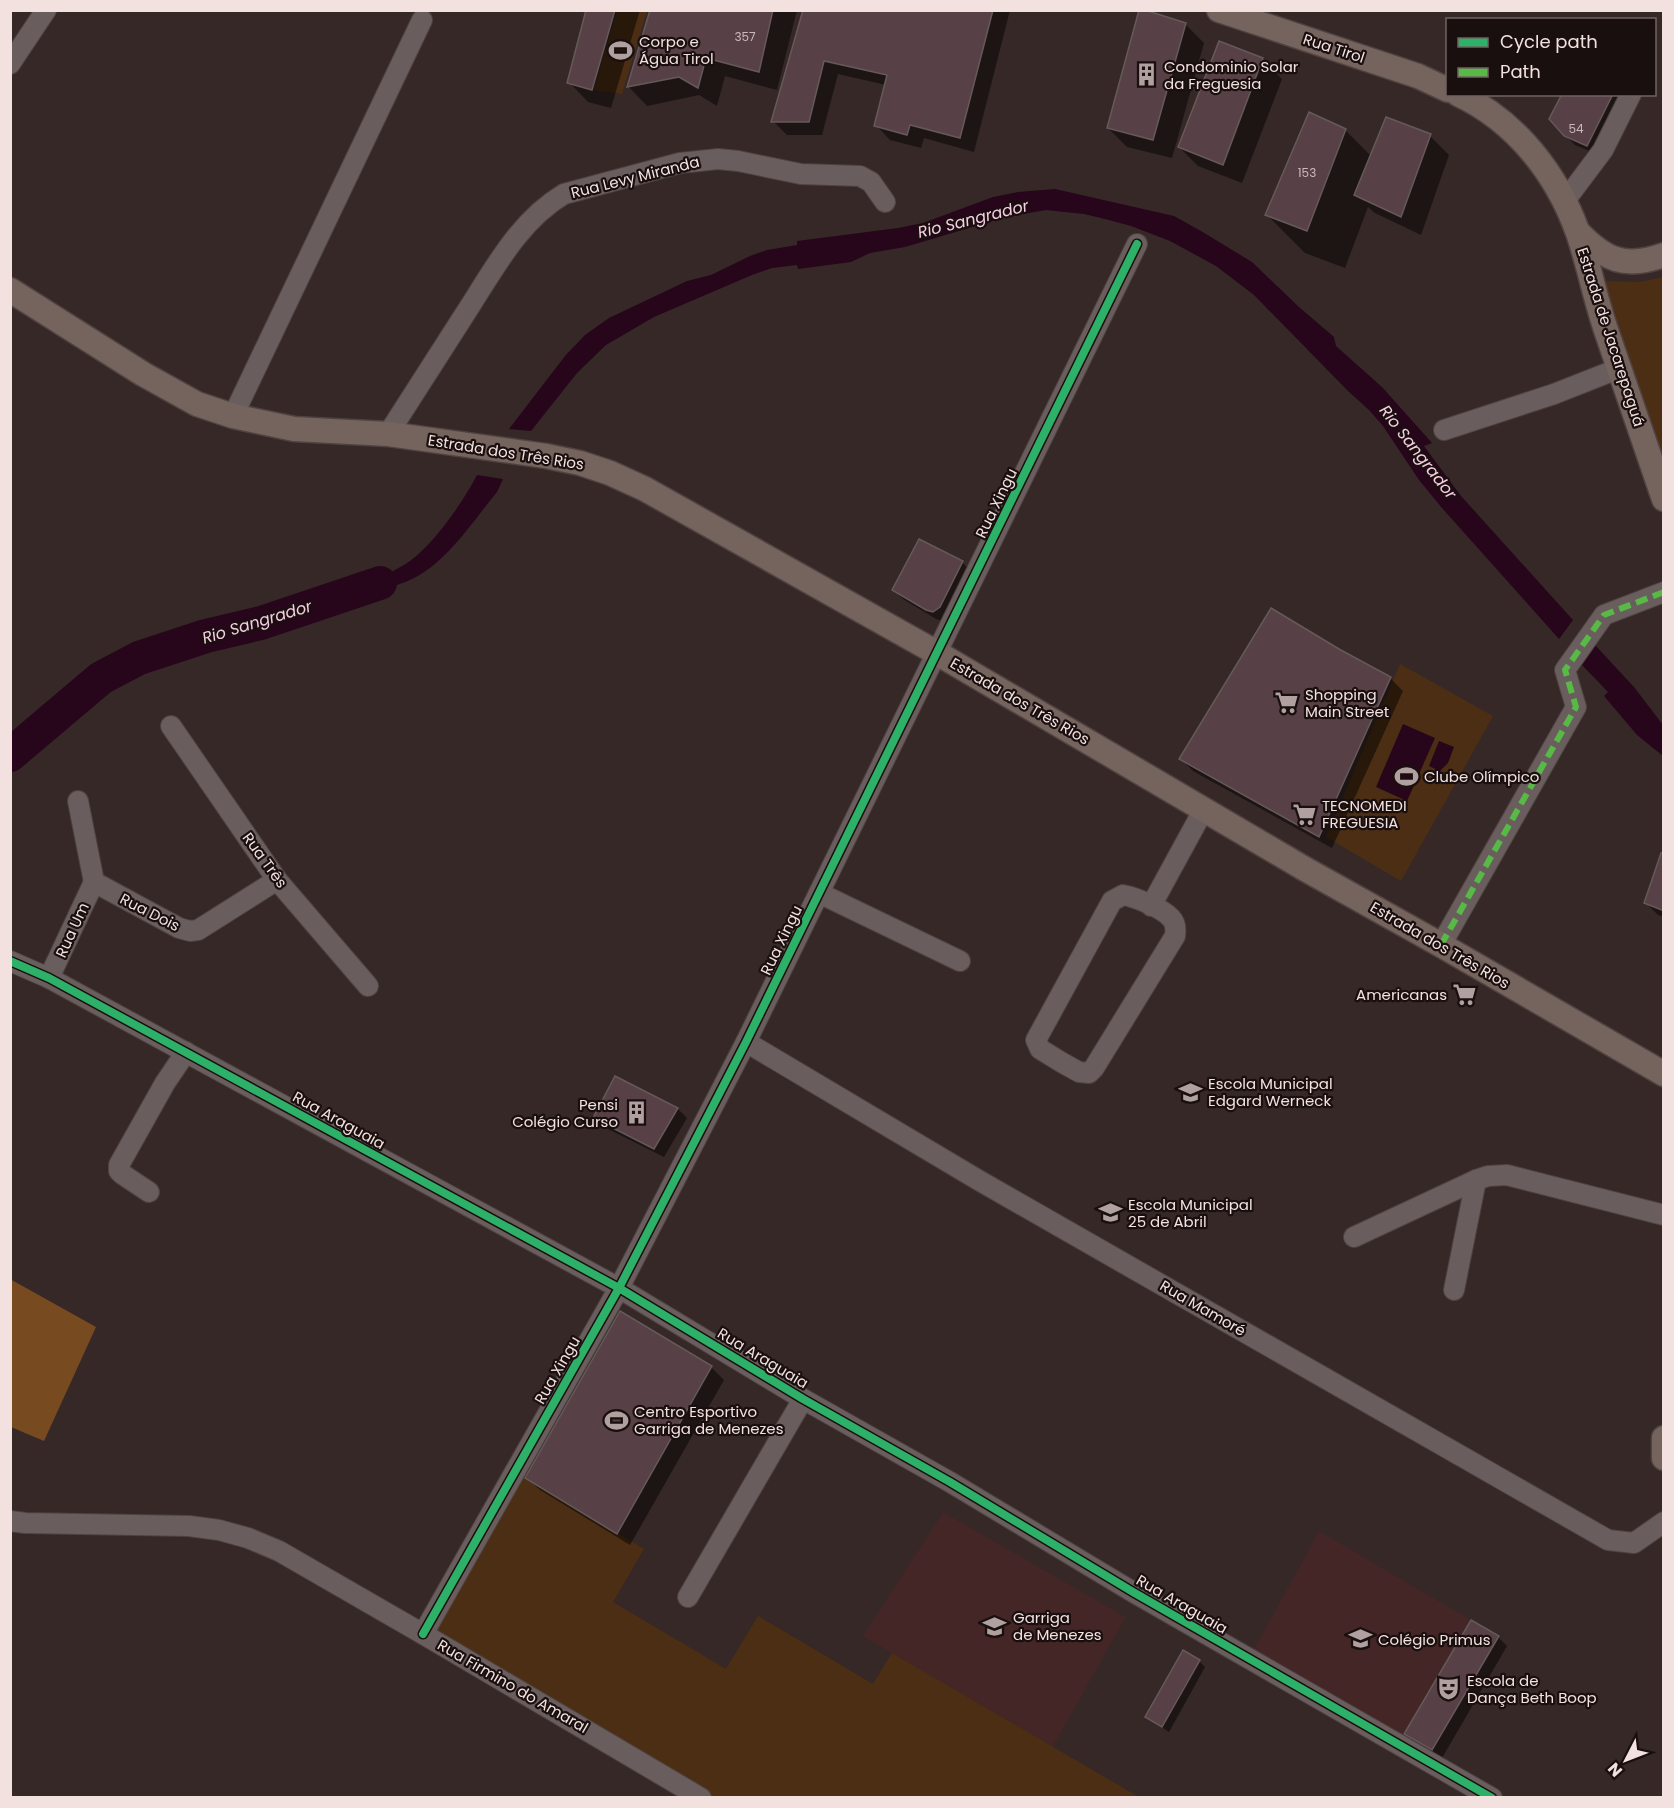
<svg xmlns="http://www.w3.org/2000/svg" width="1674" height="1808" viewBox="0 0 1674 1808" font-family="Poppins,sans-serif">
  <rect width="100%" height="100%" fill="#352827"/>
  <g fill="#432625">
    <polygon points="943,1512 1126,1617 1052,1748 863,1636"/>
    <polygon points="1319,1531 1471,1620 1399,1742 1249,1658"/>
  </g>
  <g fill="#4c2e14">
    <polygon points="617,11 647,11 622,94 594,90"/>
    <polygon points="1663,277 1663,465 1601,281 1640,282"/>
    <polygon points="1400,664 1493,716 1401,881 1326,837"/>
    <polygon points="519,1474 644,1549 613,1602 726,1669 758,1616 873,1684 892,1653 1139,1797 710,1797 428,1636"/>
  </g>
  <polygon fill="#784a20" points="10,1279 96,1327 44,1441 11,1427"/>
  <g fill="#27061b">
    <polygon points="1055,189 1174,216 1201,231 1252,262 1299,307 1334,337 1336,346 1382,387 1432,443 1424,446 1461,496 1573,620 1559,639 1442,508 1419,480 1383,426 1369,410 1348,391 1254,295 1216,266 1170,241 1131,226 1109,220 1084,214 1046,210 1006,217 905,247 870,253 851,262 798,269 797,265 772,268 752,275 654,317 606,345 577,373 531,431 509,429 565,356 585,335 609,318 687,281 711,275 750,256 767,250 797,245 797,241 898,228 923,223 993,197 1018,192"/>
    <path d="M477,475L503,479L497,492C474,520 448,560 416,577C392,590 362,593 335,598C359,587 385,577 407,563C432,547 463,502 477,475Z"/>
    <polygon points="1595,645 1634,687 1663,725 1663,756 1637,735 1604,696 1608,692 1582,665"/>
    <polygon points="1403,724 1435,738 1407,801 1376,787"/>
    <polygon points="1439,741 1454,747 1448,763 1440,771 1429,766"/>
  </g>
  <g fill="#0007">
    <polygon points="587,10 640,10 611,108 588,102 569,82"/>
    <polygon points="652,10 797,10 777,90 725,76 717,106 699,95 647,106 629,87"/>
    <polygon points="804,10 1010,10 974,152 924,138 921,148 890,140 876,125 886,85 838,74 822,135 787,135 773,121"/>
    <polygon points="1185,24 1204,43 1172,158 1127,147 1108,128"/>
    <polygon points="1220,43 1262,59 1282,79 1242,183 1198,166 1179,147"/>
    <polygon points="1564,94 1627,94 1597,154 1575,145 1565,135"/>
    <polygon points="1345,130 1371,156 1430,136 1449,155 1421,235 1375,213 1368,207 1345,268 1305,253 1267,215"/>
    <polygon points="962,562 971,572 943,621 936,619 903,599 894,590"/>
    <polygon points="1338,650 1390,678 1403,691 1332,848 1193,771 1181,759"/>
    <polygon points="1664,868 1664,917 1658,915 1646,903"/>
    <polygon points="616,1078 678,1109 687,1118 664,1157 604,1127 595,1117"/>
    <polygon points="711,1367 724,1380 630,1545 540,1490 527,1478"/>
    <polygon points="1498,1637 1507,1646 1442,1758 1415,1743 1406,1733"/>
    <polygon points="1199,1661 1205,1667 1169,1732 1147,1717"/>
  </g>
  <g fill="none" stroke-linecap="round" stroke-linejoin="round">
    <polyline stroke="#27061b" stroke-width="34" points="10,755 101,678 139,658 206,636 261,623 380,583"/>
  </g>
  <g fill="#584146" stroke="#65595a" stroke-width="1.5">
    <polygon points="586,10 615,10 592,90 567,83"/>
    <polygon points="650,10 773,10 759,72 706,58 698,88 679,77 627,87"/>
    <polygon points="803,10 993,10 960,138 910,125 907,135 874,126 887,75 824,61 809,122 771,122"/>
    <polygon points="1139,10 1145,10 1186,23 1153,140 1107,128"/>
    <polygon points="1219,41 1263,58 1223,165 1178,147"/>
    <polygon points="1562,94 1613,94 1587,146 1564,136 1549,119"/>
    <polygon points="1309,112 1346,129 1307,231 1265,215"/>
    <polygon points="1386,117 1431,134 1401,217 1354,195"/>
    <polygon points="919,539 963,561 940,607 933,612 926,610 892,590"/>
    <polygon points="1271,608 1339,649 1391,677 1319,837 1179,759"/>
    <polygon points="1661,853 1664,853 1664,911 1644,903"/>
    <polygon points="615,1076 678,1108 654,1149 593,1118"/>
    <polygon points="620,1311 712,1366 617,1534 525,1478"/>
    <polygon points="1471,1620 1499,1636 1432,1750 1404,1734"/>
    <polygon points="1183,1650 1200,1660 1162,1727 1145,1717"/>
  </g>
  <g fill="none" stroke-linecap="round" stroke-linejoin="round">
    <defs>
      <g id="minor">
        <polyline points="10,64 46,10"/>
        <polyline points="1564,202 1603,150 1631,94"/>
        <polyline points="233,416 422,20"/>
        <polyline points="1444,430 1554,394 1620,368"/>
        <path d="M388,434C413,395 438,356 463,317C492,273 517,222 564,194L680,163L718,159L738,161L801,174L860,176L871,182L885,202"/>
        <polyline points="171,726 277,880 368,986"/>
        <polyline points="78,801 94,882 179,928 190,931 198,930 277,880"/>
        <polyline points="819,893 960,961"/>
        <path d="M1123,895C1135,897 1162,908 1171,918C1176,923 1176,929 1175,936L1094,1068L1089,1073L1079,1072L1061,1062L1040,1049L1036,1040L1112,901Z"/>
        <polyline points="1151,906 1204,809"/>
        <polyline points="1441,945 1576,707 1565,670 1604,615 1664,592"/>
        <polyline points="10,961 49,978 619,1288 803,1399 950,1482 1133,1592 1492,1798"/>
        <polyline points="49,978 94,882"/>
        <polyline points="746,1042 980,1181 1608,1540 1634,1543 1664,1522"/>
        <polyline points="149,1192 122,1174 119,1171 119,1165 165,1083 186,1052"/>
        <polyline points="1354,1237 1476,1180 1488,1176 1507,1175 1664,1215"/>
        <polyline points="1454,1290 1476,1180"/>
        <polyline points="10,1521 25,1523 189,1526 219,1530 248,1538 279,1551 423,1634 701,1798"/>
        <polyline points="688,1597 803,1399"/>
        <polyline points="423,1634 619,1288 746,1042 1137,244"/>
      </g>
      <g id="major">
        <polyline points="1219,10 1418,76 1448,90"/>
        <path d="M1458,94C1516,121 1557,174 1578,233C1589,265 1595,298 1606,330C1625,386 1645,442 1664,499"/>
        <path d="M1578,232C1605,260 1625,269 1664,255"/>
        <polyline points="10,290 143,374 197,404 233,416 294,429 388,434 546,456 580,463 610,473 645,489 937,653 1305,869 1441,945 1664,1074"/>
        <polyline points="1664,1438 1664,1458"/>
      </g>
    </defs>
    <use href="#minor" stroke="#4f4342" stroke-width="22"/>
    <use href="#major" stroke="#4f4342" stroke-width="27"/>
    <use href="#minor" stroke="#695e5d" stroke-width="20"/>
    <use href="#major" stroke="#75635e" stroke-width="24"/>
    <polyline stroke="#58b947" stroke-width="6" stroke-dasharray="12 6" stroke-linecap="butt" points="1441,945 1576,707 1565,670 1604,615 1664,592"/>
    <defs>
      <g id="cycleway">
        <polyline points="10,961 49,978 619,1288 803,1399 950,1482 1133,1592 1492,1798"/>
        <polyline points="423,1634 619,1288 746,1042 1137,244"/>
      </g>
    </defs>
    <use href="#cycleway" stroke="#1a0f0f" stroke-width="11"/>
    <use href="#cycleway" stroke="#2db169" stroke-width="8"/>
  </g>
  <defs>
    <symbol id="stadium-bare" viewBox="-9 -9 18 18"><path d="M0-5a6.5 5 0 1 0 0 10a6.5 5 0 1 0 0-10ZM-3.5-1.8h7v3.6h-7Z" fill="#b0a09f" stroke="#1a0f0f" stroke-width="2.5" paint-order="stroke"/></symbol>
    <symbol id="building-bare" viewBox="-9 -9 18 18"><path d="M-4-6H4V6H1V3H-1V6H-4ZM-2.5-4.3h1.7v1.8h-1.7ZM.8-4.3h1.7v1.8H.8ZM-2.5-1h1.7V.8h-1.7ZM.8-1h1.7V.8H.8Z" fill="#b0a09f" stroke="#1a0f0f" stroke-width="2.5" paint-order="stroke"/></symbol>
    <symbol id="supermarket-bare" viewBox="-9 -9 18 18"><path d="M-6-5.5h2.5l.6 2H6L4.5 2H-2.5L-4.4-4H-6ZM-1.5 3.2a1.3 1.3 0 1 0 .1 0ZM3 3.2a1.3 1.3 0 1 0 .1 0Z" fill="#b0a09f" stroke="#1a0f0f" stroke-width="2.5" paint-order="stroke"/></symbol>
    <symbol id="school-bare" viewBox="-9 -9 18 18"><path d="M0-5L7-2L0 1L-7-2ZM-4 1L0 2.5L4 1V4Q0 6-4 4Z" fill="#b0a09f" stroke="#1a0f0f" stroke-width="2.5" paint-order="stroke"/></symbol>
    <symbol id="theatre-bare" viewBox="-9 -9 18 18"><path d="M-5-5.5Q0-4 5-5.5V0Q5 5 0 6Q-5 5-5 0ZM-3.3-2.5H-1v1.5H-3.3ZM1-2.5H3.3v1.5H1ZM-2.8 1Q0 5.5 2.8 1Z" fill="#b0a09f" stroke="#1a0f0f" stroke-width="2.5" paint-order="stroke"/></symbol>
  </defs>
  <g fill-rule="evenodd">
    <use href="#stadium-bare" x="604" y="34" width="33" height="33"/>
    <use href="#building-bare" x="1130" y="58" width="33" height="33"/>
    <use href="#supermarket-bare" x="1270" y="686" width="33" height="33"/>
    <use href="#stadium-bare" x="1390" y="760" width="33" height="33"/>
    <use href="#supermarket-bare" x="1288" y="798" width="33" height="33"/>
    <use href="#supermarket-bare" x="1448" y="978" width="33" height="33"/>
    <use href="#school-bare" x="1174" y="1076" width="33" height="33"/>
    <use href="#building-bare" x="620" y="1096" width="33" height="33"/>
    <use href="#school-bare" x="1094" y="1196" width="33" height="33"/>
    <use href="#stadium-bare" x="600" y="1404" width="33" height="33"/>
    <use href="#school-bare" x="978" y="1610" width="33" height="33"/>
    <use href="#school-bare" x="1344" y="1622" width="33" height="33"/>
    <use href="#theatre-bare" x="1432" y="1672" width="33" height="33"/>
  </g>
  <g text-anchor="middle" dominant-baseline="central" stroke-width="4.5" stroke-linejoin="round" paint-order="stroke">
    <g font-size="12" fill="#ccb9b9">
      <text x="745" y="36">357</text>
      <text x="1576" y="128">54</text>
      <text x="1307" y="172">153</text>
    </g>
    <g font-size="15" fill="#f2e1df" stroke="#1a0f0f" text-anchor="start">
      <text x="639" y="41">Corpo e<tspan x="639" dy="17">Água Tirol</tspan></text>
      <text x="1164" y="66">Condominio Solar<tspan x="1164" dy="17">da Freguesia</tspan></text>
      <text x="1305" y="694">Shopping<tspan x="1305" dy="17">Main Street</tspan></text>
      <text x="1424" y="776">Clube Olímpico</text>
      <text x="1322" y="805">TECNOMEDI<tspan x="1322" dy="17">FREGUESIA</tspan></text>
      <text x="1447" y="994" text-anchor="end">Americanas</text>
      <text x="1208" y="1083">Escola Municipal<tspan x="1208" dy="17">Edgard Werneck</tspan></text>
      <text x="618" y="1104" text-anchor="end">Pensi<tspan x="618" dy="17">Colégio Curso</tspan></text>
      <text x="1128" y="1204">Escola Municipal<tspan x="1128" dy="17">25 de Abril</tspan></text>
      <text x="634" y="1411">Centro Esportivo<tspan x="634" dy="17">Garriga de Menezes</tspan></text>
      <text x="1013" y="1617">Garriga<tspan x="1013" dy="17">de Menezes</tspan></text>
      <text x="1378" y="1639">Colégio Primus</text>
      <text x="1467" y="1680">Escola de<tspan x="1467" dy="17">Dança Beth Boop</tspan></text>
    </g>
    <g font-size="15" fill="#f2e1df" stroke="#1a0f0f">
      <text transform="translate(1334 48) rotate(18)">Rua Tirol</text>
      <text transform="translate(635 177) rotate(-14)">Rua Levy Miranda</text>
      <text transform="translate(1611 337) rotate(72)">Estrada de Jacarepaguá</text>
      <text transform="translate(506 452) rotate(9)">Estrada dos Três Rios</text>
      <text transform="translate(996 503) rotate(-64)">Rua Xingu</text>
      <text transform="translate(1020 701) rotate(30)">Estrada dos Três Rios</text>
      <text transform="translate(265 860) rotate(54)">Rua Três</text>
      <text transform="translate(150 912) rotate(27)">Rua Dois</text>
      <text transform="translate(72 930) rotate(-65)">Rua Um</text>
      <text transform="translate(781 940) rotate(-64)">Rua Xingu</text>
      <text transform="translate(1440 945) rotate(30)">Estrada dos Três Rios</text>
      <text transform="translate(339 1120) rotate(29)">Rua Araguaia</text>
      <text transform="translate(1203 1308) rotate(30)">Rua Mamoré</text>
      <text transform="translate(763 1358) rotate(31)">Rua Araguaia</text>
      <text transform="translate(557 1370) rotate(-60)">Rua Xingu</text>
      <text transform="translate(1182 1604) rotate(30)">Rua Araguaia</text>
      <text transform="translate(513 1686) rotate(30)">Rua Firmino do Amaral</text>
    </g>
    <g font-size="16" font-style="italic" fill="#f8cce4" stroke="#1a0f0f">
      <text transform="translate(973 219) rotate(-14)">Rio Sangrador</text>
      <text transform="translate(1418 452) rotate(52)">Rio Sangrador</text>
      <text transform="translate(257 622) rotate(-17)">Rio Sangrador</text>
    </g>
  </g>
  <rect width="1674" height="1808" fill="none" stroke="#f2e1df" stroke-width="24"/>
  <rect x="1446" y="18" width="210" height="78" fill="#1a0f0f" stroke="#706362" stroke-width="1.5"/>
  <rect x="1458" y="38" width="30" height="9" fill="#2db169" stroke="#706362" stroke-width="1.5"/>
  <text x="1500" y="48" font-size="18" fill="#f2e1df">Cycle path</text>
  <rect x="1458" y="68" width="30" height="9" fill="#58b947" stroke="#706362" stroke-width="1.5"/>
  <text x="1500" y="78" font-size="18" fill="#f2e1df">Path</text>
  <g transform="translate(1626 1760) rotate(228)" stroke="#1a0f0f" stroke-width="4.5" paint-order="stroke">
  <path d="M0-4.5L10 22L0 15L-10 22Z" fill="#f2e1df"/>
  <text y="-9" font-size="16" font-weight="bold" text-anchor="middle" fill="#f2e1df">N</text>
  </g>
</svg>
